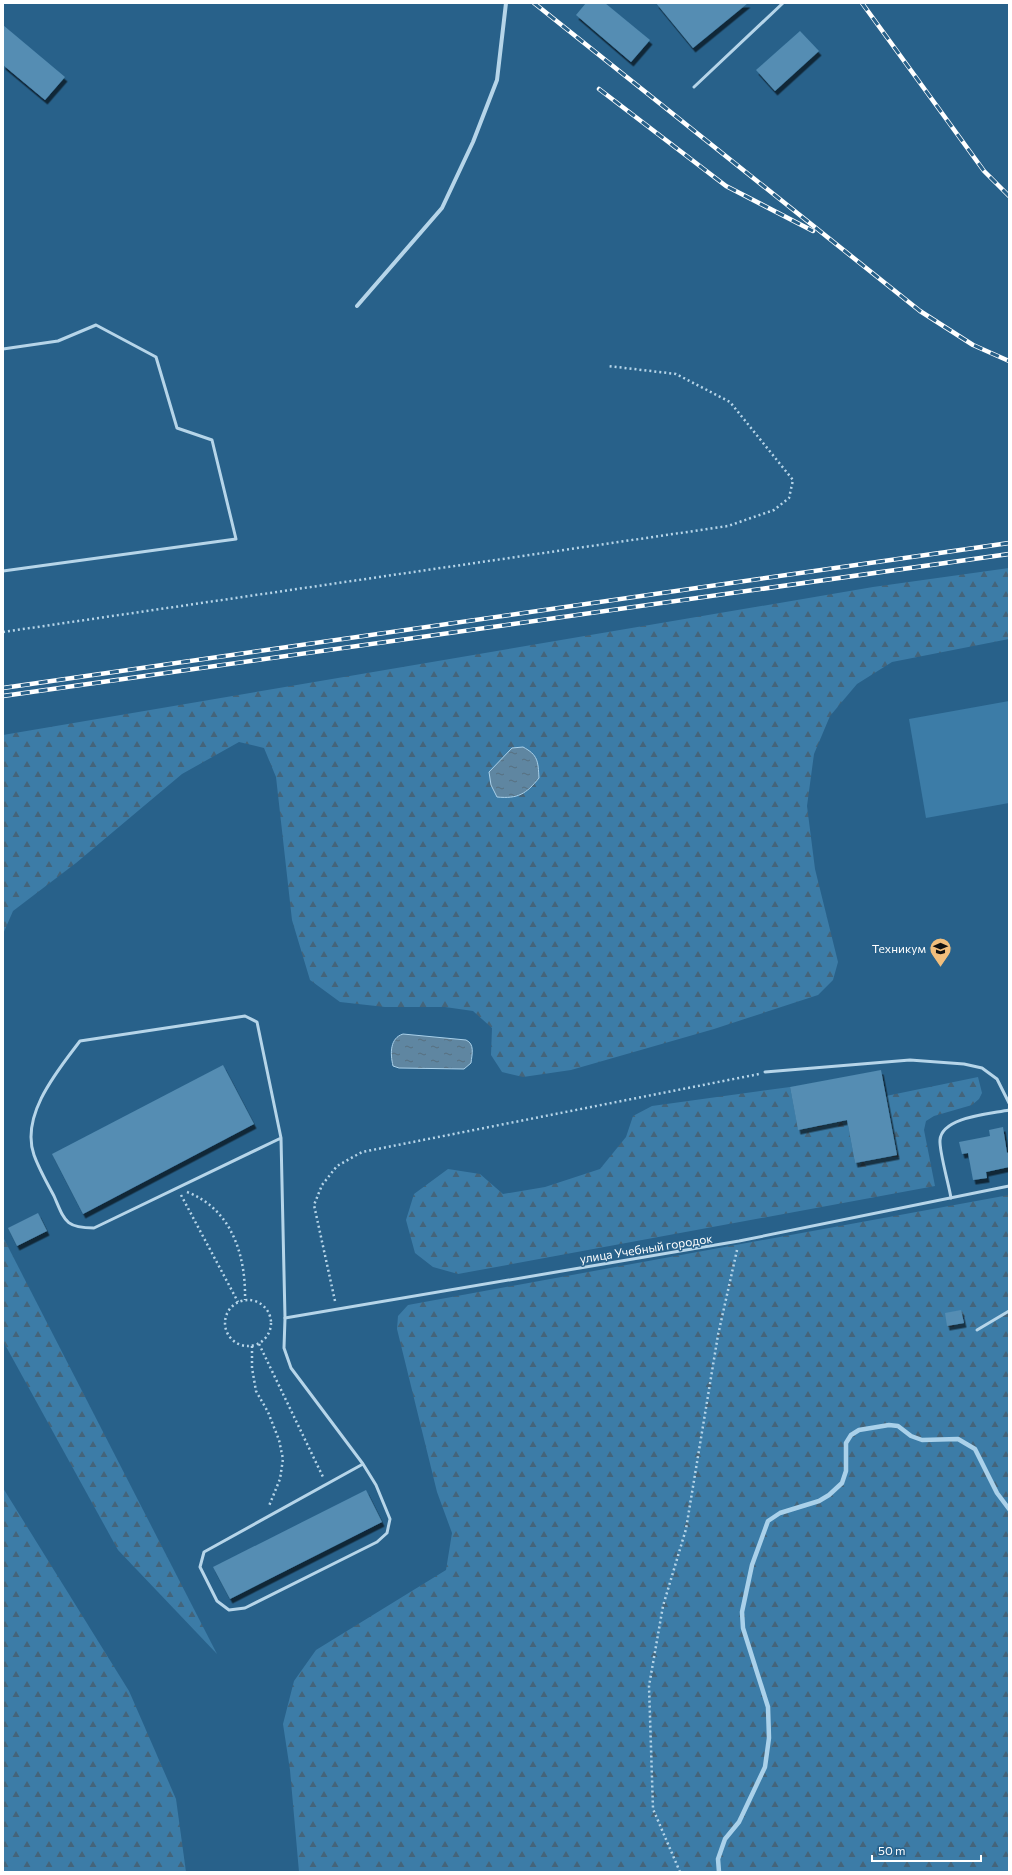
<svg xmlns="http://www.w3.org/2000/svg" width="1012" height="1875" viewBox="0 0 1012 1875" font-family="Commissioner,sans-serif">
  <defs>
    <pattern id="forest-firs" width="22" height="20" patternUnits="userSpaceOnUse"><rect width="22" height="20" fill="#3c7ca7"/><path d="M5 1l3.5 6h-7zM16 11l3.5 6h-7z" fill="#44647a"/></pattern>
    <pattern id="water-ripples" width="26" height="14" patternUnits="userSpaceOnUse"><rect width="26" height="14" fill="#5f86a1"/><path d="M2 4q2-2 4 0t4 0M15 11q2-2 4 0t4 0" fill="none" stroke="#576f7f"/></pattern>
    <filter id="shadow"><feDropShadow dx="2.5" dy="4.5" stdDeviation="0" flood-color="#0009"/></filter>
  </defs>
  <rect width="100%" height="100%" fill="#28618a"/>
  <g fill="url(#forest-firs)">
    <polygon points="1009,568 1009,639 892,662 857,684 830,716 814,754 807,806 815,869 838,962 833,980 818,995 714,1029 571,1070 523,1077 502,1072 491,1055 492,1028 473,1011 445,1007 385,1007 340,1002 310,980 292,920 276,777 264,748 239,742 182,774 76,863 13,911 3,934 3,735 873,587"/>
    <polygon points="978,1077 982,1093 979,1099 972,1105 934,1116 926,1121 924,1130 935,1186 458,1274 433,1267 415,1253 406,1220 414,1194 448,1169 480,1174 503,1194 545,1187 600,1169 626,1137 633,1116 652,1106 790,1087 798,1129 847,1120 855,1163 897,1154 886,1096"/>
    <polygon points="1009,1195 1009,1872 299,1872 290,1770 283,1724 294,1681 316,1650 446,1570 452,1533 437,1492 397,1329 398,1316 408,1305"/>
    <polygon points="3,1237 217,1654 118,1550 3,1341"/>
    <polygon points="3,1488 129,1691 176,1799 186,1872 3,1872"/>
  </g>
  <polygon fill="#3c7ca7" points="1009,701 1009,803 926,818 909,719"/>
  <g fill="url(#water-ripples)" stroke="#aad1ea">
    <path d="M523,747C538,755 538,761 539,778C526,794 518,799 497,797L491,785L489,772L512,748Z"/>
    <path d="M403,1034L466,1040C475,1044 472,1054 471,1063L464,1069L399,1068L393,1066C390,1053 390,1038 403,1034Z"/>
  </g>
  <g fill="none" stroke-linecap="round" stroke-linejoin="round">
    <polyline stroke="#aad1ea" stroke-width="4.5" points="719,1872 718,1859 725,1839 739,1822 765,1767 769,1738 768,1707 743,1628 742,1612 752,1565 768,1521 780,1513 819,1501 829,1495 842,1483 846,1471 846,1443 851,1435 859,1430 889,1425 898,1426 911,1436 922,1440 958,1439 975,1449 997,1493 1009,1509"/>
  </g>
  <g fill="#548db3" filter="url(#shadow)">
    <polygon points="586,3 605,3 650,40 631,62 576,15"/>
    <polygon points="656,3 748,3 693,48"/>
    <polygon points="3,25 65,77 45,100 3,65"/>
    <polygon points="800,31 819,51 775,91 756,70"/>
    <polygon points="223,1065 254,1124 83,1214 52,1154"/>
    <polygon points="881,1070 897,1155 855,1163 847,1120 798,1130 790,1087"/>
    <polygon points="1003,1127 1007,1153 1009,1152 1009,1167 986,1172 987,1178 973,1180 968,1153 962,1154 959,1142 990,1136 989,1130"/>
    <polygon points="38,1213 47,1231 17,1246 8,1228"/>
    <polygon points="961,1310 964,1323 947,1326 945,1313"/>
    <polygon points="366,1490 382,1522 230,1599 213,1567"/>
  </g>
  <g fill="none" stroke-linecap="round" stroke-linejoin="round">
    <g stroke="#b6d5e9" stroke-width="2.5" stroke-dasharray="2 3" stroke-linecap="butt">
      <polyline points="3,632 728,526 774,510 789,498 793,480 730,402 676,374 608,366"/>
      <path d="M187,1192C232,1209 246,1256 245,1300"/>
      <polyline points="181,1195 238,1302"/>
      <circle cx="248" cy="1323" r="23"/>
      <polyline points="335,1301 314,1205 322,1185 337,1166 362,1152 759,1074"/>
      <polyline points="259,1344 323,1477"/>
      <polyline points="252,1346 252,1368 256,1391 268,1412 279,1440 283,1459 280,1479 269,1506"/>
      <polyline points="680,1872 653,1809 649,1686 663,1606 686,1529 718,1335 737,1250"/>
    </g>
    <g stroke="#b6d5e9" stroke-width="3">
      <polyline points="694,87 783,3"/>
      <polyline points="3,349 58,341 96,325 156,357 177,428 212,440 236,539 3,571"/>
      <polyline points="765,1072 910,1060 964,1064 982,1068 997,1079 1009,1103"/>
      <path d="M281,1138L94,1228C65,1228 65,1221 54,1196C47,1183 39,1169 34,1155C20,1115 58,1070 80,1041L245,1016L257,1022L281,1138L285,1318L284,1348L291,1368L363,1464L376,1485L390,1519L387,1533L377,1542L245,1608L229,1610L217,1601L200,1567L204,1552L363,1464"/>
      <path d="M951,1198C949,1185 939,1151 940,1140C942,1117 990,1114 1009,1110"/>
      <polyline points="285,1318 739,1241 1009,1186"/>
      <polyline points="977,1330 1009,1311"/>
    </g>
    <polyline stroke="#b6d5e9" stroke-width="4" points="357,306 442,208 473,142 497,80 506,3"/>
    <defs>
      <g id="rail">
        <polyline points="534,3 920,311 973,345 1009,361"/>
        <polyline points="862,3 984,171 1009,196"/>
        <polyline points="599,89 726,186 813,231"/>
        <polyline points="3,688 1009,543"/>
        <polyline points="3,696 1009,554"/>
      </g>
    </defs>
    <use href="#rail" stroke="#fff" stroke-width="4.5"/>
    <use href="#rail" stroke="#28618a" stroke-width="3" stroke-dasharray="9" stroke-linecap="butt"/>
  </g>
  <defs>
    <symbol id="university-pin" viewBox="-11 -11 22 30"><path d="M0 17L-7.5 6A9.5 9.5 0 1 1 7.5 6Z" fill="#f1be7c" stroke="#28618a"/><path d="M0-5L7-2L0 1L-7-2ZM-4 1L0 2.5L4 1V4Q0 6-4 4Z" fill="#111"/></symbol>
  </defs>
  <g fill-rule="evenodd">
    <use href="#university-pin" x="928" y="936" width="25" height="34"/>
  </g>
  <g text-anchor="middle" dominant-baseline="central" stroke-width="3" stroke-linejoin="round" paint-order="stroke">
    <g font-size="12" fill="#fff" stroke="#28618a" text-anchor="end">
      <text x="926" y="948">Техникум</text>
    </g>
    <g font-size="12" fill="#fff" stroke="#28618a">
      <text transform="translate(646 1248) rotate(-9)">улица Учебный городок</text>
    </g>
  </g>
  <rect width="1012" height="1875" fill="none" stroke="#ffffff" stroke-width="8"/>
  <path d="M872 1855v6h109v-6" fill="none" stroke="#ffffff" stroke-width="2"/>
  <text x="878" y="1855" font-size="12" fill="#ffffff" stroke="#28618a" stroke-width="3" paint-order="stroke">50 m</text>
</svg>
